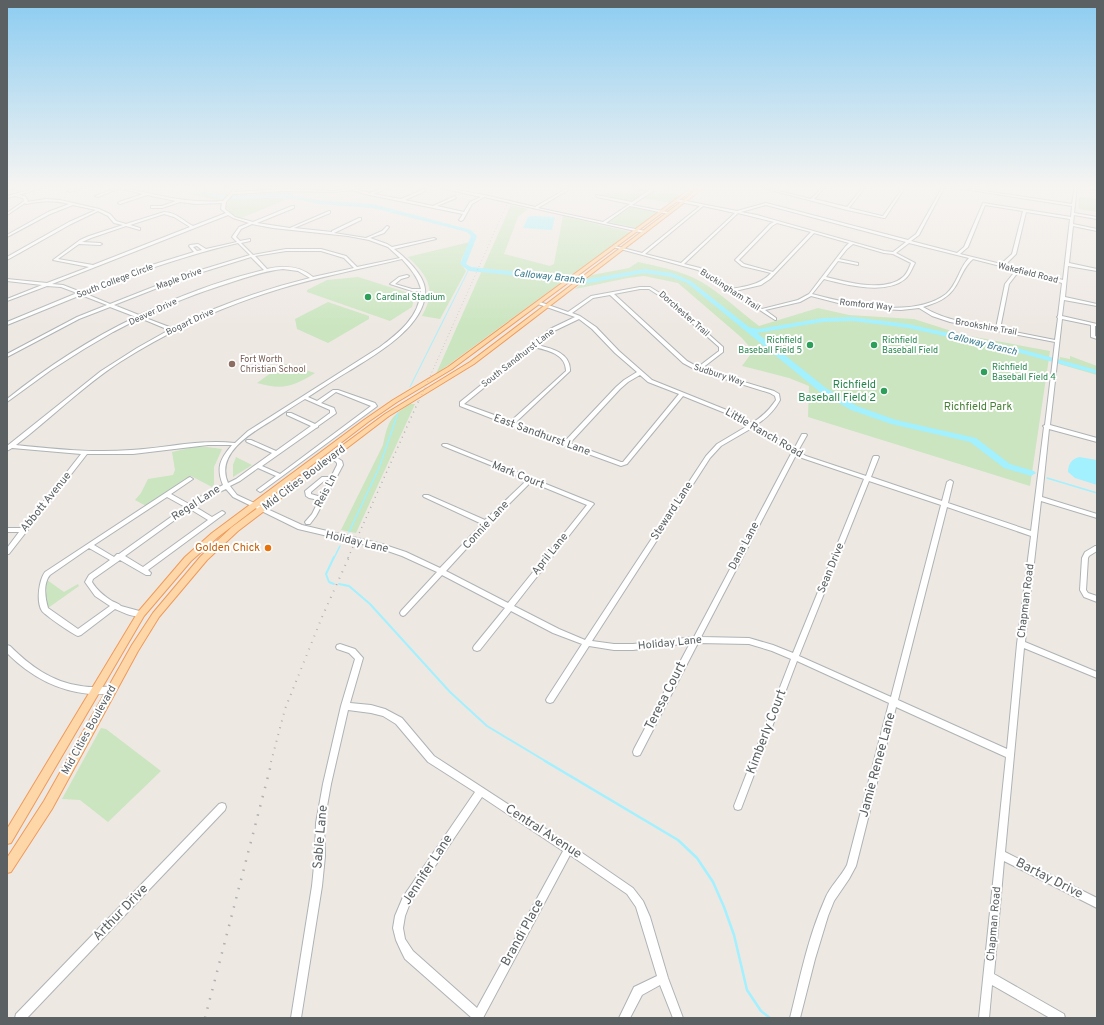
<svg xmlns="http://www.w3.org/2000/svg" width="1104" height="1025" viewBox="0 0 1104 1025" font-family="Overpass,sans-serif">
  <rect width="100%" height="100%" fill="#eee8e3"/>
  <g fill="#cae5bf">
    <polygon points="152,186 205,186 230,191 227,194 258,195 266,193 265,194 290,198 241,218 232,214 226,207 230,199 223,199 221,201"/>
    <polygon points="243,186 286,186 301,190 240,191"/>
    <polygon points="615,186 626,186 649,190 631,202 600,195"/>
    <polygon points="656,189 681,195 669,203 643,198"/>
    <polygon points="1079,197 1097,199 1097,212 1079,209"/>
    <polygon points="511,205 528,209 518,217 504,254 550,266 554,264 563,216 630,232 436,374"/>
    <polygon points="631,207 656,212 657,213 636,228 609,222"/>
    <path d="M470,242L461,260V264L466,271L440,319L422,316C437,289 428,276 408,257Z"/>
    <path d="M638,262C656,266 677,270 694,278C718,290 738,310 759,326L818,308L849,315L914,319L964,335L1050,351L1030,486L808,417L809,386L789,378L742,366L753,351L742,338L678,283L644,276L628,278L575,289L592,275L629,268Z"/>
    <polygon points="358,277 415,295 412,307 390,321 307,292 307,290 327,280"/>
    <polygon points="328,302 369,316 369,319 328,343 297,329 295,319"/>
    <polygon points="1070,356 1097,366 1097,375 1059,364 1060,357 1070,359"/>
    <path d="M286,364L315,373C293,387 282,390 257,383L282,365Z"/>
    <path d="M410,404H415L356,533L341,530L383,445C388,421 390,417 410,404Z"/>
    <polygon points="194,447 207,447 222,449 214,467 214,484 212,487 191,476 146,506 135,500 141,493 148,479 173,475 175,470 172,452"/>
    <polygon points="236,457 252,465 233,477 233,465"/>
    <polygon points="47,580 64,592 78,584 79,586 48,608 46,603"/>
    <polygon points="101,728 106,729 161,771 108,822 80,800 62,799"/>
  </g>
  <g fill="#a3f0fe">
    <polygon points="269,193 293,193 294,196 307,199 262,198 265,194"/>
    <polygon points="533,216 555,217 552,230 523,228 528,217"/>
    <path d="M1079,457L1097,460V485L1075,478L1068,472C1068,464 1072,459 1079,457Z"/>
  </g>
  <g fill="none" stroke-linecap="round" stroke-linejoin="round">
    <polyline stroke="#a3f0fe" stroke-width="1" points="410,387 469,269"/>
    <g stroke="#a3f0fe" stroke-width="1.5">
      <polyline points="1047,478 1097,493"/>
      <polyline points="349,532 379,468 398,413"/>
      <polyline points="334,558 340,546"/>
    </g>
    <g stroke="#a3f0fe" stroke-width="2">
      <polyline points="334,584 329,582 326,574 334,557"/>
      <polyline points="339,584 349,586 370,604 450,692 487,726 547,762"/>
    </g>
    <polyline stroke="#a3f0fe" stroke-width="2.5" points="545,761 678,840 697,858 713,882 724,907 734,935 747,990 761,1011 770,1018"/>
    <g fill="#a3f0fe" fill-rule="evenodd">
      <polygon points="167,186 174,186 217,194 236,196 277,193 280,195 277,197 236,200 217,198"/>
      <polygon points="293,195 318,200 373,204 471,230 477,236 466,264 471,267 589,279 644,269 672,273 691,281 749,327 758,329 823,318 852,317 908,324 1021,349 1097,370 1097,374 1020,353 908,328 852,321 823,322 757,333 826,388 857,406 896,420 976,438 1010,464 1034,471 1036,473 1031,476 1004,468 970,442 891,424 851,410 820,392 687,283 671,277 644,273 589,283 469,271 460,264 471,236 467,232 373,208 318,204 291,198"/>
    </g>
    <defs>
      <g id="minor">
        <polygon points="18,186 21,186 7,190 7,188"/>
        <path d="M45,186H48L18,195L25,196L28,201L27,202L46,199L60,200L99,209L110,214L116,221L126,224L164,212C176,212 183,221 193,226L226,213L221,209L222,203L196,204L180,202L162,208H151V206H162L176,201L147,195L120,204L118,203L119,202L143,194L120,188L98,197L95,196L117,188L112,186H115C150,193 185,204 223,201L237,186H239L234,192L284,189L335,191L362,186V187L355,189L370,193L388,186H390V187L373,194L401,199L424,189L425,191L405,200L433,206L455,196L456,198L437,206L464,212L470,202L481,197L437,187L436,186L484,195L535,207L571,186H573V187L538,208L603,222L630,204L597,197L596,195L632,202L649,190L630,187L629,186L653,189V191L632,205L668,212H669V214L630,206L606,223L645,231L646,232L644,233L484,197L472,204L463,220L461,221L459,220L463,214L365,194L352,190L335,192L284,191L233,194L226,202L225,209L235,217L253,222L292,206H294V208L257,223L290,228L329,211H330V213L294,228L332,232V231L359,218H361V220L334,233L366,238L382,231L387,226L389,227L384,233L370,238L387,244L392,247L434,238L436,239L394,249C405,257 424,275 425,289C428,325 375,355 349,371C335,379 322,388 308,397L317,401L333,390H338L375,403L377,406L376,407L262,491L260,492L257,490L276,476L258,468L240,481L230,486L237,495L302,525L382,544L406,552L440,568L482,524L424,497L423,496L424,495H428L485,520L527,480L443,446L442,445L443,444H447L593,503L594,504L593,505L514,606L559,629L585,640L706,456L717,444L749,425L735,417L683,396L627,464L621,466L509,425L460,406V402L550,329L575,317L538,304V302H540L568,312L591,296L640,287H650L668,298L723,347V352L701,369L774,391L779,394L780,400C774,411 767,418 756,425L794,449L802,434H806L807,435L798,451L806,456L866,476L873,457L874,456H878L879,457L871,477L942,501L947,482L950,480L952,481L953,482L948,503L1031,531L1044,427L1043,426L1045,425L1055,342L950,322L932,316L919,308L901,310L881,309L842,304L811,296L800,302L765,310L776,318V320H775L698,270L613,247L615,246L642,253L700,206L675,201L676,199L737,211L766,203L908,240L916,234L943,186H945L919,235L911,241L957,253L964,247L983,203L1071,217L1072,206L951,187L950,186L1072,204L1075,186H1077L1074,213L1097,217V219L1074,215L1073,224L1097,229V231L1073,226L1069,263L1097,269V271L1068,266L1065,297L1097,304V306L1064,300L1062,316L1097,324V326H1095V336L1097,337V339L1091,337V325L1062,319L1050,425L1097,438V442L1049,429L1042,497L1097,514V518L1041,501L1025,642L1097,672V678L1024,648L1005,852L1097,898V908L1004,861L994,974L1064,1014L1065,1018H1050L992,985L989,1018H979L1006,757L896,707L856,866L849,879L834,901L828,916L815,959L800,1018H790C800,978 808,937 825,899C830,886 841,877 847,865L889,703L797,661L741,809L738,810L735,809L734,806L791,659L772,651L749,644L698,643L640,755L637,756L634,755L633,752L634,749L690,643L633,650H614L589,646L553,702L550,703L547,702L546,700L547,698L582,644L553,633L511,611L480,650L477,651L474,650L473,648L474,646L505,608L442,575L405,615L403,616L401,615L400,613L401,611L437,572L402,556L379,548L298,529L233,497L226,489L202,500L194,506L212,517L222,511L224,512L225,513L224,514L148,570L151,573L150,575H146L120,560L93,579L92,582C97,590 104,596 112,601C116,603 118,603 121,606L143,612L144,614L143,616C134,618 124,613 115,609L81,635L78,636C72,634 45,615 42,611C36,602 39,580 45,572L188,478L190,477L193,479L171,494L189,504L198,498L223,485C216,468 220,459 232,445H208L133,454H87L9,554H7V548L19,532H7V528H23L81,454L12,448L7,451V446L101,371L137,348L169,330L140,318L113,332L84,349L51,370L7,402V399C47,367 90,339 136,317L110,307L79,319L7,357V354L77,317L107,305L81,295L7,325V322L77,293L61,287L47,286L7,301V299L42,285L7,281V279L47,283L89,267L53,260L80,240L89,236L123,225L114,223L108,216L98,211L71,224L7,260V257L69,222L96,210L73,205L50,214L7,237V235L48,212L69,204C53,200 42,201 26,204L25,203L7,215V213L24,201L23,198L15,196L7,198V196ZM766,205L906,242L893,252L884,251L757,215L741,212ZM985,205L1023,211L1012,254L1001,264L960,254L968,247ZM703,206L735,213L681,263L645,254ZM1026,212L1070,219L1063,280L1005,265L1016,254ZM738,213L774,222L770,224L735,260L742,266L771,273C760,285 747,286 732,289L700,268L684,264ZM164,214L174,217L190,227L93,265L58,259L79,244L100,245L102,244L100,243L82,242L91,238L126,226L140,230V228L130,225ZM228,215L233,218L249,223L239,227L232,237L237,242L206,249L198,244L190,245L189,246L194,252L155,264L81,292L63,285L52,284ZM777,223L811,232L773,272L744,264L739,260L772,226ZM252,224L273,228L348,236L369,240L388,247L400,258L357,267L346,256L321,249H286L253,255L241,243L250,241V239L240,241L236,237L241,229ZM814,233L849,243L845,247L809,294L798,300L762,309L735,291L761,285L770,279ZM238,243L250,255L181,276L110,304L84,293C135,273 186,255 238,243ZM909,243L969,258C959,268 957,285 946,294C913,319 850,304 812,294L824,279C846,285 886,295 905,279C910,275 912,268 915,263L896,253ZM853,244L884,253L893,254L911,263C909,268 907,274 903,277C885,293 846,282 826,277L838,261L858,265V263L839,259L847,249ZM197,246L202,250L197,251L193,247ZM286,251H321L344,258L354,268L313,277C300,266 284,265 267,269L255,256ZM251,257L264,270C221,280 179,296 139,315L114,305L183,278ZM402,259C410,268 418,277 421,289H412L395,284L401,279L408,277L409,276L407,275L399,277L390,284L412,291H421C419,317 399,333 380,347L248,431L235,443C200,439 166,448 131,450C93,453 54,449 16,445C51,418 83,386 120,362C169,331 221,307 276,290C318,277 360,269 402,259ZM973,259L1016,270L1005,284L996,328C970,323 946,321 923,307C940,302 951,297 959,280C963,272 966,265 973,259ZM283,269L298,271L310,278C262,290 216,306 172,328L143,317C171,303 200,292 229,283C247,277 264,271 283,269ZM1019,271L1062,283L1058,316L1057,317L1058,318L1055,340L1000,329L1009,284ZM640,289H649L666,300L719,347V351L698,367L687,361L614,294ZM610,295L683,363L696,370L770,393L775,396L776,400C769,410 762,417 752,423L739,415L652,380L619,351L596,327L580,316L572,313L593,298ZM579,319L592,329L615,353L637,372L624,380L616,387L565,441L515,423L570,371C571,353 551,348 537,345L554,331ZM534,347C547,350 566,354 566,371L511,421L464,404ZM640,375L648,382L679,394L623,462H621L570,443L620,389L628,382ZM336,392L371,406L280,474L262,466L316,428L318,427V426L335,414L336,413L334,408L321,403ZM305,399L330,410V413L315,424L291,413H287V415L311,426L276,451L251,440H247L246,441L247,442L272,453L236,479L228,483C215,454 251,433 271,421C282,414 293,406 305,399ZM752,428L792,452L694,637L633,644H614L592,641L710,458L721,446ZM796,455L802,458L864,479L793,653L773,645L749,638L701,637ZM869,481L941,505L891,697L799,656ZM531,482L587,505L508,603L446,571L488,525ZM167,497L185,507L119,554H117L114,557L94,545ZM947,507L1031,536L1017,644L1007,749L898,700ZM190,509L208,520L143,567L125,556ZM89,548L110,560L89,575L85,582L95,596L110,606L78,629L48,608C45,598 43,583 50,575Z"/>
        <polygon points="84,186 87,186 70,192 67,191"/>
        <polygon points="755,186 758,186 811,199 824,186 826,186 814,199 847,207 864,186 866,186 849,208 882,216 883,216 904,186 906,186 885,218 884,218 847,210"/>
        <path d="M336,457L342,461L343,465L316,516L310,524H306L305,522L312,514L319,500L309,498L306,496L305,491L322,477H331L337,465V463L333,459ZM325,480H329L321,497L311,494V492Z"/>
        <polygon points="1095,546 1097,546 1097,551 1089,556 1088,558 1086,590 1088,593 1097,596 1097,602 1084,597 1080,590 1082,558 1085,552"/>
        <path d="M340,644L355,649L363,658L350,703L371,705L385,709L402,718L434,756L572,846L633,888L643,901L650,917L668,978L683,1018H673L660,985L642,995L630,1018H619L634,987L657,976L636,907L627,894L570,855L483,1018H472L405,959L401,951L396,940L393,928L395,916L403,897L475,792L428,762L396,724L383,716L371,713L348,710L331,784L324,823L325,856L322,886L301,1018H291L312,886L315,856L316,823L323,784L341,706L355,659L349,653L337,649L336,647L337,645ZM482,797L563,851L477,1008L413,951L405,939L403,928L405,916L410,903Z"/>
        <path d="M7,645L10,646C30,666 52,682 81,686C86,687 91,687 96,687C102,687 109,686 115,688L116,690L115,692C107,695 98,694 90,694C57,691 30,676 7,653Z"/>
        <polygon points="222,803 225,804 226,807 225,810 27,1018 15,1018 16,1014 219,804"/>
      </g>
      <g id="major">
        <polygon points="694,186 698,186 452,369 397,402 368,422 218,537 191,561 144,616 11,843 7,844 7,829 138,612 185,557 212,533 364,420 393,400 448,367"/>
        <polygon points="702,186 706,186 474,364 389,416 238,531 207,560 159,617 138,651 52,809 11,872 7,873 7,858 44,801 132,645 153,613 201,556 232,527 385,414 470,362"/>
        <polygon points="1072,186 1078,186 1097,188 1097,190"/>
      </g>
    </defs>
    <use href="#minor" stroke="#aeb3b5" stroke-width="2"/>
    <use href="#major" stroke="#ef9a5a" stroke-width="2"/>
    <use href="#minor" fill="#fff" fill-rule="evenodd"/>
    <use href="#major" fill="#fed7a8" fill-rule="evenodd"/>
    <polyline stroke="#b0b1b1" stroke-width="1" stroke-dasharray="0.5 3" stroke-linecap="butt" points="419,401 515,186"/>
    <polyline stroke="#b0b1b1" stroke-width="1.5" stroke-dasharray="1 4.5" stroke-linecap="butt" points="348,558 419,400"/>
    <polyline stroke="#b0b1b1" stroke-width="2" stroke-dasharray="1 6" stroke-linecap="butt" points="271,762 285,709 322,617 349,557"/>
    <polyline stroke="#b0b1b1" stroke-width="2.5" stroke-dasharray="1.5 8" stroke-linecap="butt" points="205,1018 272,761"/>
  </g>
  <linearGradient id="sky" x2="0" y2="1"><stop stop-color="#8cccf1"/><stop offset="0.57" stop-color="#f7f5f2"/><stop offset="1" stop-color="#f7f5f2" stop-opacity="0"/></linearGradient>
  <rect width="1104" height="329" fill="url(#sky)"/>
  <g fill="#2e9e5b" stroke="#fff" stroke-width="1.5">
    <circle cx="368" cy="297" r="4"/>
    <circle cx="810" cy="345" r="4"/>
    <circle cx="874" cy="345" r="4"/>
    <circle cx="984" cy="372" r="4"/>
    <circle cx="884" cy="391" r="4"/>
  </g>
  <circle fill="#8d6e63" stroke="#fff" stroke-width="1.5" cx="232" cy="364" r="4"/>
  <circle fill="#e8710a" stroke="#fff" stroke-width="1.5" cx="268" cy="548" r="4"/>
  <g text-anchor="middle" dominant-baseline="central" stroke-width="4" stroke-linejoin="round" paint-order="stroke">
    <g font-size="9" fill="#5b6163" stroke="#fff">
      <text transform="translate(1028 273) rotate(14)">Wakefield Road</text>
      <text transform="translate(179 279) rotate(-20)">Maple Drive</text>
      <text transform="translate(115 281) rotate(-21)">South College Circle</text>
      <text transform="translate(730 290) rotate(33)">Buckingham Trail</text>
      <text transform="translate(866 305) rotate(6)">Romford Way</text>
      <text transform="translate(153 312) rotate(-25)">Deaver Drive</text>
      <text transform="translate(684 314) rotate(41)">Dorchester Trail</text>
      <text transform="translate(190 322) rotate(-25)">Bogart Drive</text>
      <text transform="translate(986 327) rotate(10)">Brookshire Trail</text>
      <text transform="translate(518 358) rotate(-38)">South Sandhurst Lane</text>
      <text transform="translate(719 375) rotate(18)">Sudbury Way</text>
    </g>
    <g font-size="9" fill="#27864d" stroke="#fff" text-anchor="start">
      <text x="376" y="297">Cardinal Stadium</text>
      <text x="802" y="340" text-anchor="end">Richfield<tspan x="802" dy="10">Baseball Field 5</tspan></text>
      <text x="882" y="340">Richfield<tspan x="882" dy="10">Baseball Field</tspan></text>
      <text x="992" y="367">Richfield<tspan x="992" dy="10">Baseball Field 4</tspan></text>
    </g>
    <g font-size="9" fill="#785e54" stroke="#fff" text-anchor="start">
      <text x="240" y="359">Fort Worth<tspan x="240" dy="10">Christian School</tspan></text>
    </g>
    <g font-size="10" font-style="italic" fill="#35798c" stroke="#fff">
      <text transform="translate(549 277) rotate(6)">Calloway Branch</text>
      <text transform="translate(982 344) rotate(14)">Calloway Branch</text>
    </g>
    <g font-size="11" fill="#27864d" stroke="#fff" text-anchor="end">
      <text x="876" y="385">Richfield<tspan x="876" dy="13">Baseball Field 2</tspan></text>
    </g>
    <g font-size="11" fill="#478135" stroke="#fff">
      <text x="978" y="407">Richfield Park</text>
    </g>
    <g font-size="11" fill="#5b6163" stroke="#fff">
      <text transform="translate(764 433) rotate(30)">Little Ranch Road</text>
      <text transform="translate(542 435) rotate(20)">East Sandhurst Lane</text>
      <text transform="translate(518 475) rotate(22)">Mark Court</text>
      <text transform="translate(304 478) rotate(-37)">Mid Cities Boulevard</text>
      <text transform="translate(326 491) rotate(-63)">Reis Ln</text>
      <text transform="translate(46 502) rotate(-51)">Abbott Avenue</text>
      <text transform="translate(196 503) rotate(-33)">Regal Lane</text>
      <text transform="translate(672 511) rotate(-57)">Steward Lane</text>
      <text transform="translate(486 525) rotate(-47)">Connie Lane</text>
      <text transform="translate(357 542) rotate(13)">Holiday Lane</text>
      <text transform="translate(744 546) rotate(-62)">Dana Lane</text>
      <text transform="translate(550 554) rotate(-51)">April Lane</text>
      <text transform="translate(831 568) rotate(-68)">Sean Drive</text>
      <text transform="translate(1026 601) rotate(-83)">Chapman Road</text>
      <text transform="translate(670 643) rotate(-6)">Holiday Lane</text>
      <text transform="translate(89 730) rotate(-61)">Mid Cities Boulevard</text>
      <text transform="translate(994 924) rotate(-85)">Chapman Road</text>
    </g>
    <g font-size="11" fill="#c56008" stroke="#fff" text-anchor="end">
      <text x="260" y="548">Golden Chick</text>
    </g>
    <g font-size="13" fill="#5b6163" stroke="#fff">
      <text transform="translate(666 696) rotate(-63)">Teresa Court</text>
      <text transform="translate(767 732) rotate(-69)">Kimberly Court</text>
      <text transform="translate(878 765) rotate(-75)">Jamie Renee Lane</text>
      <text transform="translate(543 832) rotate(33)">Central Avenue</text>
      <text transform="translate(321 837) rotate(-85)">Sable Lane</text>
      <text transform="translate(428 870) rotate(-57)">Jennifer Lane</text>
      <text transform="translate(1049 879) rotate(27)">Bartay Drive</text>
      <text transform="translate(121 913) rotate(-46)">Arthur Drive</text>
      <text transform="translate(523 933) rotate(-61)">Brandi Place</text>
    </g>
  </g>
  <rect width="1104" height="1025" fill="none" stroke="#5b6163" stroke-width="16"/>
</svg>
